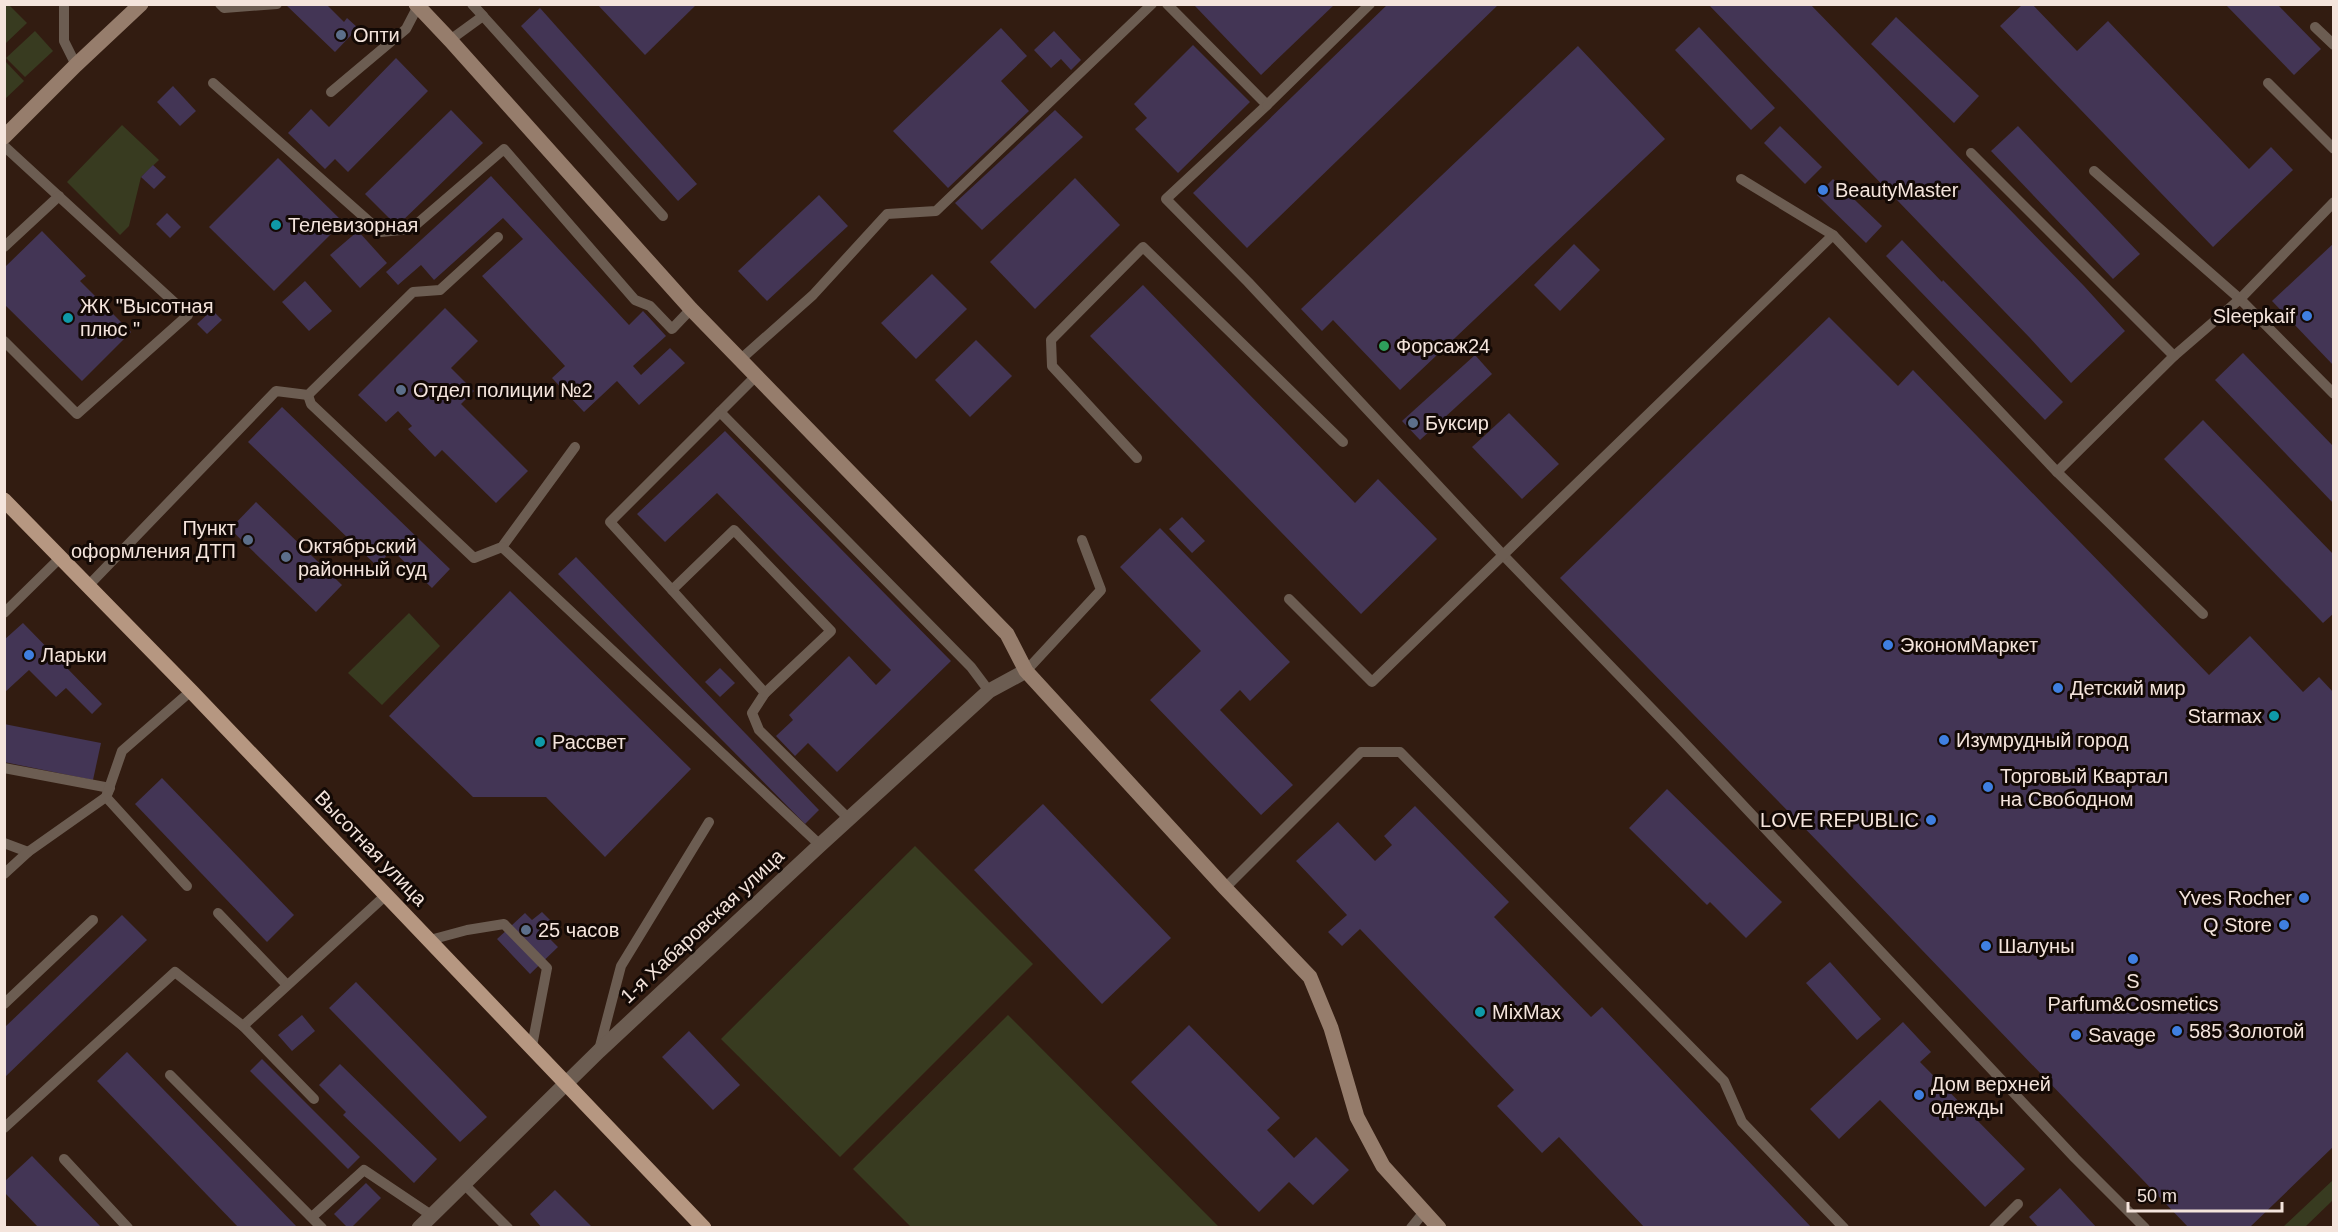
<svg xmlns="http://www.w3.org/2000/svg" width="2338" height="1232" viewBox="0 0 2338 1232" font-family="Helvetica,sans-serif">
  <rect width="100%" height="100%" fill="#321c11"/>
  <g fill="#383b20">
    <polygon points="5,4 9,5 27,23 6,43 5,41"/>
    <polygon points="35,31 53,51 25,77 6,58"/>
    <polygon points="6,62 24,81 5,99 4,63"/>
    <polygon points="122,125 159,160 141,177 129,226 120,235 67,182"/>
    <polygon points="409,613 440,646 382,705 348,673"/>
    <polygon points="915,846 1033,964 840,1157 721,1039"/>
    <polygon points="1008,1015 1219,1227 911,1227 853,1169"/>
    <polygon points="2333,1180 2333,1200 2305,1227 2283,1227"/>
  </g>
  <g fill="#433555">
    <polygon points="285,4 326,4 344,22 347,18 358,28 335,52"/>
    <polygon points="597,4 697,4 645,55"/>
    <polygon points="1197,4 1335,4 1261,75 1195,6"/>
    <polygon points="1388,4 1499,4 1247,248 1193,193"/>
    <polygon points="1708,4 1810,4 2084,286 2125,331 2071,383 2030,338"/>
    <polygon points="2023,4 2032,4 2077,51 2108,21 2249,169 2271,147 2293,170 2213,247 2000,26"/>
    <polygon points="2225,4 2277,4 2321,49 2294,75"/>
    <polygon points="540,8 697,184 678,201 521,26"/>
    <polygon points="1896,17 1979,96 1954,123 1871,44"/>
    <polygon points="1699,27 1775,108 1751,130 1675,50"/>
    <polygon points="1001,28 1027,56 1001,81 1029,111 948,188 893,131"/>
    <polygon points="1054,31 1081,60 1071,70 1061,59 1051,68 1034,50"/>
    <polygon points="1193,45 1250,102 1178,173 1135,129 1147,118 1134,104"/>
    <polygon points="1578,46 1665,139 1400,390 1333,320 1322,331 1301,309"/>
    <polygon points="396,58 428,91 348,172 335,159 325,169 288,133 311,109 329,127"/>
    <polygon points="173,86 196,111 180,126 157,102"/>
    <polygon points="451,110 483,143 397,226 365,194"/>
    <polygon points="1055,110 1083,137 982,230 955,203"/>
    <polygon points="1780,126 1822,167 1805,184 1764,143"/>
    <polygon points="2018,126 2140,254 2113,279 1991,151"/>
    <polygon points="278,158 343,222 274,291 209,227"/>
    <polygon points="153,165 166,177 154,189 141,177"/>
    <polygon points="491,176 629,325 643,311 666,336 633,366 641,375 670,348 685,363 639,405 617,381 584,412 552,378 565,366 482,276 523,239 503,218 434,280 421,265 398,285 386,272"/>
    <polygon points="1075,178 1120,225 1035,309 990,262"/>
    <polygon points="1833,179 1882,226 1866,243 1817,195"/>
    <polygon points="819,195 848,226 767,301 738,271"/>
    <polygon points="167,213 181,227 170,238 156,224"/>
    <polygon points="42,231 86,276 80,281 131,332 82,381 4,304 4,268"/>
    <polygon points="358,231 387,263 360,288 330,255"/>
    <polygon points="1902,240 1942,282 1943,280 2063,402 2045,420 1886,256"/>
    <polygon points="2334,243 2334,366 2272,301"/>
    <polygon points="1574,244 1600,270 1560,311 1534,285"/>
    <polygon points="932,274 967,309 916,359 881,323"/>
    <polygon points="305,281 332,311 309,331 282,302"/>
    <polygon points="1143,285 1355,503 1378,479 1437,539 1361,614 1090,336"/>
    <polygon points="445,308 478,341 451,368 474,391 461,404 528,471 496,503 442,450 435,457 408,429 412,426 398,411 386,422 358,395"/>
    <polygon points="212,310 222,320 207,334 197,324"/>
    <polygon points="1829,317 1898,386 1913,370 2209,675 2250,636 2303,692 2319,677 2334,693 2334,1146 2249,1228 2189,1228 1824,848 1560,578"/>
    <polygon points="976,340 1012,376 970,417 935,380"/>
    <polygon points="2243,353 2334,447 2334,504 2215,380"/>
    <polygon points="1475,355 1492,374 1420,440 1402,421"/>
    <polygon points="282,407 450,569 432,588 392,550 377,566 248,442"/>
    <polygon points="1509,413 1559,464 1522,499 1472,447"/>
    <polygon points="2203,420 2334,555 2334,613 2323,623 2164,459"/>
    <polygon points="725,431 951,661 837,772 808,743 795,756 776,736 793,720 789,715 849,656 876,685 891,670 717,493 665,542 637,514"/>
    <polygon points="256,502 342,585 316,612 230,529"/>
    <polygon points="1182,517 1205,541 1192,553 1169,529"/>
    <polygon points="1160,528 1290,662 1250,701 1240,690 1220,710 1293,785 1261,815 1150,700 1201,651 1120,567"/>
    <polygon points="576,557 819,810 805,824 558,574"/>
    <polygon points="510,591 691,769 605,857 546,797 473,797 389,716"/>
    <polygon points="23,623 102,704 92,714 66,688 56,697 29,670 4,693 4,640"/>
    <polygon points="720,668 735,683 720,697 705,682"/>
    <polygon points="4,724 101,743 93,780 4,762"/>
    <polygon points="162,778 294,915 267,942 135,804"/>
    <polygon points="1667,789 1782,902 1746,938 1710,902 1707,905 1629,828"/>
    <polygon points="1043,804 1171,938 1102,1004 974,870"/>
    <polygon points="1415,806 1509,902 1494,917 1591,1017 1602,1007 1812,1228 1645,1228 1559,1137 1542,1153 1497,1106 1514,1090 1360,929 1342,946 1328,932 1347,915 1296,861 1338,822 1375,861 1392,845 1384,836"/>
    <polygon points="542,912 558,928 548,937 558,947 530,974 497,939 525,913 532,920"/>
    <polygon points="122,915 147,940 4,1078 4,1028"/>
    <polygon points="1830,962 1881,1019 1857,1040 1806,983"/>
    <polygon points="356,982 487,1117 460,1142 329,1008"/>
    <polygon points="302,1015 315,1031 292,1051 278,1035"/>
    <polygon points="1903,1022 1931,1052 1920,1062 2025,1169 1985,1207 1880,1100 1839,1139 1810,1109"/>
    <polygon points="1189,1025 1280,1118 1267,1130 1294,1158 1316,1137 1349,1170 1313,1205 1289,1182 1259,1212 1131,1082"/>
    <polygon points="689,1031 740,1085 713,1110 662,1057"/>
    <polygon points="127,1052 298,1228 239,1228 97,1081"/>
    <polygon points="262,1059 360,1157 348,1169 250,1071"/>
    <polygon points="340,1064 437,1159 414,1183 343,1115 346,1112 319,1085"/>
    <polygon points="32,1156 102,1228 39,1228 4,1192 4,1182"/>
    <polygon points="366,1183 381,1198 351,1228 348,1228 334,1214"/>
    <polygon points="2060,1188 2097,1228 2039,1228 2029,1217"/>
    <polygon points="555,1190 593,1228 542,1228 530,1214"/>
  </g>
  <g fill="none" stroke-linecap="round" stroke-linejoin="round">
    <g stroke="#6c5d52" stroke-width="10">
      <polyline points="64,4 64,41 76,65"/>
      <polyline points="220,4 224,8 277,4"/>
      <polyline points="472,4 483,16"/>
      <polyline points="1167,4 1267,105 1166,199 1248,282 1504,556 1677,735 2075,1158 2145,1228"/>
      <polyline points="2315,27 2334,45"/>
      <polyline points="450,40 483,16 663,216"/>
      <polyline points="213,83 381,232 411,229 504,149 635,300 650,306 672,329 691,309"/>
      <polyline points="2268,83 2334,149"/>
      <polyline points="331,92 406,29 418,6"/>
      <polyline points="1267,105 1370,4"/>
      <polyline points="4,146 188,315 77,414 4,341"/>
      <polyline points="1971,153 2174,356"/>
      <polyline points="2094,171 2240,299 2334,394"/>
      <polyline points="1741,179 1833,235"/>
      <polyline points="4,247 59,196"/>
      <polyline points="741,359 813,295 887,214 936,211 1152,4"/>
      <polyline points="757,375 610,522 672,590 734,530 831,631 765,693 752,713 759,730 850,820"/>
      <polyline points="308,395 311,404 474,558 502,547 575,447"/>
      <polyline points="720,412 971,667 989,691"/>
      <polyline points="1137,458 1052,366 1051,340 1143,247 1343,442"/>
      <polyline points="2057,472 2203,614"/>
      <polyline points="502,547 820,845"/>
      <polyline points="89,585 276,391 308,395 413,292 440,290 498,237"/>
      <polyline points="672,590 765,693"/>
      <polyline points="1289,599 1372,682 1833,235 2057,472 2174,356 2240,299 2334,202"/>
      <polyline points="4,613 60,558"/>
      <polyline points="1026,671 1101,590 1082,540"/>
      <polyline points="4,768 110,788 106,797 187,886"/>
      <polyline points="4,843 28,852"/>
      <polyline points="4,874 28,852 106,797 122,751 191,691"/>
      <polyline points="1225,888 1361,752 1400,752 1724,1081 1742,1122 1844,1228"/>
      <polyline points="218,913 287,985"/>
      <polyline points="430,940 467,930 504,924 547,968 532,1046"/>
      <polyline points="4,1004 93,920"/>
      <polyline points="599,1050 621,966 709,822"/>
      <polyline points="170,1075 322,1228"/>
      <polyline points="314,1099 243,1026 386,895"/>
      <polyline points="4,1128 175,972 243,1026"/>
      <polyline points="64,1159 128,1228"/>
      <polyline points="464,1184 508,1228"/>
      <polyline points="312,1217 364,1170 431,1215"/>
      <polyline points="1411,1228 1424,1212"/>
      <polyline points="1994,1228 2018,1204"/>
    </g>
    <polyline stroke="#6c5d52" stroke-width="15" points="419,1228 599,1051 820,845 989,691 1026,671"/>
    <g stroke="#967d6c" stroke-width="15">
      <polyline points="416,4 450,40 691,309 1007,634 1026,671 1225,888 1310,977 1331,1028 1357,1117 1383,1166 1439,1228"/>
      <polyline points="4,137 76,65 141,4"/>
    </g>
    <polyline stroke="#b69781" stroke-width="15" points="4,500 191,691 704,1228"/>
  </g>
  <g fill="#5c6f8a" stroke="#130905" stroke-width="2">
    <circle cx="341" cy="35" r="6"/>
    <circle cx="401" cy="390" r="6"/>
    <circle cx="1413" cy="423" r="6"/>
    <circle cx="248" cy="540" r="6"/>
    <circle cx="286" cy="557" r="6"/>
    <circle cx="526" cy="930" r="6"/>
  </g>
  <g fill="#3f7fe0" stroke="#130905" stroke-width="2">
    <circle cx="1823" cy="190" r="6"/>
    <circle cx="2307" cy="316" r="6"/>
    <circle cx="1888" cy="645" r="6"/>
    <circle cx="29" cy="655" r="6"/>
    <circle cx="2058" cy="688" r="6"/>
    <circle cx="1944" cy="740" r="6"/>
    <circle cx="1988" cy="787" r="6"/>
    <circle cx="1931" cy="820" r="6"/>
    <circle cx="2304" cy="898" r="6"/>
    <circle cx="2284" cy="925" r="6"/>
    <circle cx="1986" cy="946" r="6"/>
    <circle cx="2133" cy="959" r="6"/>
    <circle cx="2177" cy="1031" r="6"/>
    <circle cx="2076" cy="1035" r="6"/>
    <circle cx="1919" cy="1095" r="6"/>
  </g>
  <g fill="#0f9aa8" stroke="#130905" stroke-width="2">
    <circle cx="276" cy="225" r="6"/>
    <circle cx="68" cy="318" r="6"/>
    <circle cx="2274" cy="716" r="6"/>
    <circle cx="540" cy="742" r="6"/>
    <circle cx="1480" cy="1012" r="6"/>
  </g>
  <circle fill="#2e9e5b" stroke="#130905" stroke-width="2" cx="1384" cy="346" r="6"/>
  <g text-anchor="middle" dominant-baseline="central" stroke-width="6" stroke-linejoin="round" paint-order="stroke">
    <g font-size="20" fill="#f4e4dc" stroke="#130905" text-anchor="start">
      <text x="353" y="35">Опти</text>
      <text x="1835" y="190">BeautyMaster</text>
      <text x="288" y="225">Телевизорная</text>
      <text x="80" y="306">ЖК "Высотная<tspan x="80" dy="23">плюс "</tspan></text>
      <text x="2295" y="316" text-anchor="end">Sleepkaif</text>
      <text x="1396" y="346">Форсаж24</text>
      <text x="413" y="390">Отдел полиции №2</text>
      <text x="1425" y="423">Буксир</text>
      <text x="236" y="528" text-anchor="end">Пункт<tspan x="236" dy="23">оформления ДТП</tspan></text>
      <text x="298" y="546">Октябрьский<tspan x="298" dy="23">районный суд</tspan></text>
      <text x="1900" y="645">ЭкономМаркет</text>
      <text x="41" y="655">Ларьки</text>
      <text x="2070" y="688">Детский мир</text>
      <text x="2262" y="716" text-anchor="end">Starmax</text>
      <text x="1956" y="740">Изумрудный город</text>
      <text x="552" y="742">Рассвет</text>
      <text x="2000" y="776">Торговый Квартал<tspan x="2000" dy="23">на Свободном</tspan></text>
      <text x="1919" y="820" text-anchor="end">LOVE REPUBLIC</text>
      <text x="2292" y="898" text-anchor="end">Yves Rocher</text>
      <text x="2272" y="925" text-anchor="end">Q Store</text>
      <text x="538" y="930">25 часов</text>
      <text x="1998" y="946">Шалуны</text>
      <text x="2133" y="981" text-anchor="middle">S<tspan x="2133" dy="23">Parfum&amp;Cosmetics</tspan></text>
      <text x="1492" y="1012">MixMax</text>
      <text x="2189" y="1031">585 Золотой</text>
      <text x="2088" y="1035">Savage</text>
      <text x="1931" y="1084">Дом верхней<tspan x="1931" dy="23">одежды</tspan></text>
    </g>
    <g font-size="20" fill="#f4e4dc" stroke="#130905">
      <text transform="translate(371 848) rotate(46)">Высотная улица</text>
      <text transform="translate(702 926) rotate(-43)">1-я Хабаровская улица</text>
    </g>
  </g>
  <rect width="2338" height="1232" fill="none" stroke="#f4e4dc" stroke-width="12"/>
  <path d="M2128 1202v9h154v-9" fill="none" stroke="#f4e4dc" stroke-width="3"/>
  <text x="2137" y="1202" font-size="18" fill="#f4e4dc" stroke="#130905" stroke-width="4.5" paint-order="stroke">50 m</text>
</svg>
